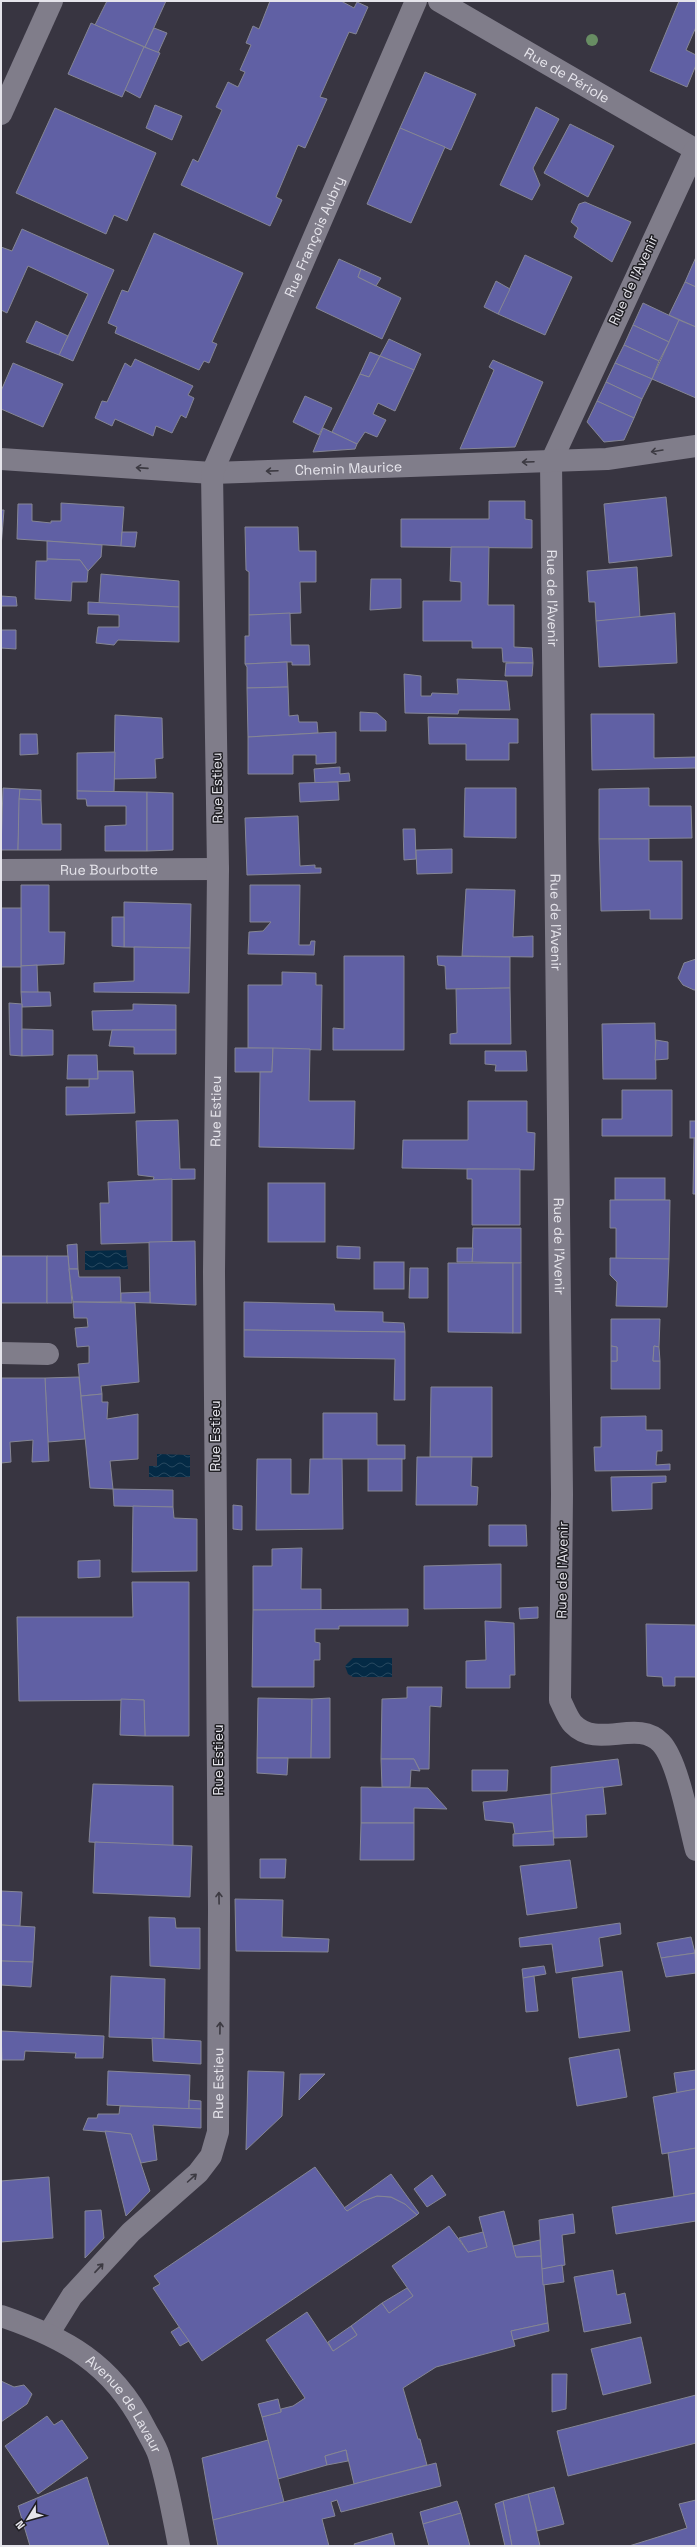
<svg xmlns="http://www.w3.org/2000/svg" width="697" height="2547" viewBox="0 0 697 2547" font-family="'Space Grotesk',sans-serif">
  <defs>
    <pattern id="water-waves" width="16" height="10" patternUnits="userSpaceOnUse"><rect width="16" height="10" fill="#042a45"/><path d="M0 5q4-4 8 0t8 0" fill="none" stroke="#284960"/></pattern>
  </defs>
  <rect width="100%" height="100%" fill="#383541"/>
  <g fill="url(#water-waves)">
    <polygon points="126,1250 128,1269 85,1270 85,1251"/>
    <polygon points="157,1454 190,1455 190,1477 149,1477 149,1466 157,1466"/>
    <polygon points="353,1658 392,1658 392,1677 353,1677 348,1674 345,1666"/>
  </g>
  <g fill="#6060a4" stroke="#858694">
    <polygon points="107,1 166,1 145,47 95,25"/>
    <polygon points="270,1 341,1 354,8 357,2 368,7 356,34 349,32 320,97 327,99 305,148 298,145 276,197 282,200 270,226 181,185 193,159 198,162 222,110 216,107 228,82 238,87 245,72 240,70 251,45 246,43 253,26 259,29"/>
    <polygon points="679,1 696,1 696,27 686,50 696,55 696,65 687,87 650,71"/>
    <polygon points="91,23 144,47 122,97 68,74"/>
    <polygon points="154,28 167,33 158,53 145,47"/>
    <polygon points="144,47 160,53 140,98 125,90"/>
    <polygon points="425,72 476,94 451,150 400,128"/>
    <polygon points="155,105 182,116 172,140 146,128"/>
    <polygon points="536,107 559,119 533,168 540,185 532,200 500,185"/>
    <polygon points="55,108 156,153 127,221 114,215 106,234 16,193"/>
    <polygon points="570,124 614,146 588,197 544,173"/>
    <polygon points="400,128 445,147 411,223 367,204"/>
    <polygon points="585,202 631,222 612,262 574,237 578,228 571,222 579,204"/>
    <polygon points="22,229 114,270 73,361 59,355 88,294 28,266 7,313 1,310 1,247 12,251"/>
    <polygon points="154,233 243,273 212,342 217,344 209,363 204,361 199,370 115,333 117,327 108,323 122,290 128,292"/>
    <polygon points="525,255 572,277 545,335 498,314"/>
    <polygon points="696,257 696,287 685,282"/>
    <polygon points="339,259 361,269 358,277 401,298 382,339 316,308"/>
    <polygon points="361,269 381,278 376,286 358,277"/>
    <polygon points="496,281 510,289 498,314 484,307"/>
    <polygon points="685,282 696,287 696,327 669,315"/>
    <polygon points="643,303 679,320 669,342 633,325"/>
    <polygon points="679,320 696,327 696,398 652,379"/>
    <polygon points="36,321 68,336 59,355 26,342"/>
    <polygon points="633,325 669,342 659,361 624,345"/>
    <polygon points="389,339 421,354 414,370 380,356"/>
    <polygon points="624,345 659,361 652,379 615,363"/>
    <polygon points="370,352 380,356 369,377 360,374"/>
    <polygon points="380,356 414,370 395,411 378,403 373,414 386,420 377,437 365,432 357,444 332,432 360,374 369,377"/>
    <polygon points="135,359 193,386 188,395 194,398 186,418 181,415 172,433 156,426 153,436 115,419 112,426 95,418 102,401 107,402 125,363 131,367"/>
    <polygon points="493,360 543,382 515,447 460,449 494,370 489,367"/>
    <polygon points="13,363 63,384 43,427 1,409 1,391"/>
    <polygon points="615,363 652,379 642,399 606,382"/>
    <polygon points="606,382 642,399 634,418 597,401"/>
    <polygon points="305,396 332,408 319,435 293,422"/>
    <polygon points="597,401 634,418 624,440 604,442 587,422"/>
    <polygon points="323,428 357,444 355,449 313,452"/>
    <polygon points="666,497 672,556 609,563 604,504"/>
    <polygon points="489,501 525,501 525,519 532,520 532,548 401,547 401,519 489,519"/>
    <polygon points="61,503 124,507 121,546 17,539 18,504 32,504 32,521 51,523 51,521 61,521"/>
    <polygon points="1,510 4,510 1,547"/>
    <polygon points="245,527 298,527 299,551 316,551 316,582 300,582 301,613 249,615 249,572 246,570"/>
    <polygon points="122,532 137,532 135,547 121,546"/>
    <polygon points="47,541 102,545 101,557 88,571 80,560 47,559"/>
    <polygon points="451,547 489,547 488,605 514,605 514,647 532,648 533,663 503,662 502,648 472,648 472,641 423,641 423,601 461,601 461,582 450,581"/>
    <polygon points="47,559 80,560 88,571 87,582 72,582 71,601 35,599 36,561 47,561"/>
    <polygon points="637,567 640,618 596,621 595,602 589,602 587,571"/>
    <polygon points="101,574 179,581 179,607 99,603"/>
    <polygon points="371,579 401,579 401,608 370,610"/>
    <polygon points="1,596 16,597 17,606 1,606"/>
    <polygon points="88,602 179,607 179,642 118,640 114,645 96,643 98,627 119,627 119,615 88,614"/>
    <polygon points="290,613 291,645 309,645 310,665 292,665 292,662 287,662 245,664 245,636 249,636 249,615"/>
    <polygon points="675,613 677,663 599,667 596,621"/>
    <polygon points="1,630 16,630 16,649 1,648"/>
    <polygon points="287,662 288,687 247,688 247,667 245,664"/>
    <polygon points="506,663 533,663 532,676 505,676"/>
    <polygon points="404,674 421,676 421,696 431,696 432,693 458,694 457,679 507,681 510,710 459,710 458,714 405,713"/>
    <polygon points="288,687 289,716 298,715 299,722 317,722 318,733 248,737 247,688"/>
    <polygon points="360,712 377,713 386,721 386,731 360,731"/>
    <polygon points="591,714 654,714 654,758 696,757 696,768 592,770"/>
    <polygon points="115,715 162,718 163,758 155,759 156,778 114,779"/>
    <polygon points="428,717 518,719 518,743 509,743 509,760 466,760 466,744 429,744"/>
    <polygon points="336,732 336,763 316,764 316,755 293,755 293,774 248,774 248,737"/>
    <polygon points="20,734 37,734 38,754 20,755"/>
    <polygon points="115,752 114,792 77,791 77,753"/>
    <polygon points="340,767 340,774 349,773 350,781 315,783 314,769"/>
    <polygon points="338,782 339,800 300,802 299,783"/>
    <polygon points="3,788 20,789 18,850 1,850"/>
    <polygon points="465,788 516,788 516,838 464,837"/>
    <polygon points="649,788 649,806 691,806 692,838 599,839 599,789"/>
    <polygon points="20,789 41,790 41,800 19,799"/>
    <polygon points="77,791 147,792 147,851 105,851 105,826 126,825 126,806 87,806 86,799 77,799"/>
    <polygon points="147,792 173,793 173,850 147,851"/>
    <polygon points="19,799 41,800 42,824 61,824 61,850 18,850"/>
    <polygon points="298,816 300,866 315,865 315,868 321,868 321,873 247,875 245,818"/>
    <polygon points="403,829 415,829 416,859 404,860"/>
    <polygon points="599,839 649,839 649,861 682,861 682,919 650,919 650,910 601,911"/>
    <polygon points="452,849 452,873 417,874 416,850"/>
    <polygon points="21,885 49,885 49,932 65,932 64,964 21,966"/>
    <polygon points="250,885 300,885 299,945 310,945 311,941 315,941 314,955 248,954 249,932 263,931 271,922 250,922"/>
    <polygon points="466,889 515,890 513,937 533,936 533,957 462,956"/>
    <polygon points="124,902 191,904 190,948 124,947"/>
    <rect x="1" y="908" width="20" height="59"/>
    <polygon points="112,917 124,917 124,947 112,946"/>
    <polygon points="134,947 190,948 189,993 94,992 94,983 134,981"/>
    <polygon points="344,956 404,956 404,1050 333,1050 333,1028 344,1029"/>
    <polygon points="437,956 510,957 510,988 446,989 445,966 438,965"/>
    <polygon points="696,959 696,990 694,990 683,985 678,978 684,963"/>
    <polygon points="37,965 38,993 21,992 21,966"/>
    <polygon points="282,972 316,973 316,985 322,985 321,1050 248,1048 248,985 282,985"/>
    <polygon points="510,988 511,1044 450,1044 450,1034 457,1033 456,989"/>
    <polygon points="21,992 50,992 51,1006 22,1007"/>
    <polygon points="9,1003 22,1004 22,1056 10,1055"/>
    <polygon points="133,1004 176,1005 176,1030 93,1030 92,1011 133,1010"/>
    <polygon points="655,1023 656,1079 603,1079 602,1024"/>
    <polygon points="22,1029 53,1030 53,1055 22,1056"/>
    <polygon points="112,1030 176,1030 176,1054 134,1054 134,1047 109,1046"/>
    <polygon points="656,1040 668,1042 668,1059 655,1060"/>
    <polygon points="235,1048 273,1048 272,1072 235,1072"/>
    <polygon points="273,1048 310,1049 309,1101 355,1101 354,1149 259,1147 260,1072 272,1072"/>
    <polygon points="485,1051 526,1051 527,1071 495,1071 496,1065 485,1064"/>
    <polygon points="68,1055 97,1055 98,1079 67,1079"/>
    <polygon points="98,1071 133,1071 135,1113 66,1115 66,1087 89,1087 89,1079 98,1079"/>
    <polygon points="622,1090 672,1090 672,1136 602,1136 602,1119 622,1119"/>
    <polygon points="468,1101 527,1101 527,1132 535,1133 534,1170 402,1168 403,1140 468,1140"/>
    <polygon points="178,1120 180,1169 195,1169 195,1179 153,1180 154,1177 138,1175 136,1121"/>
    <rect x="690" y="1121" width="6" height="17"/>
    <polygon points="694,1138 696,1138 696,1194 693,1194"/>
    <polygon points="467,1169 520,1169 520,1225 472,1225 472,1179 467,1179"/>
    <rect x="615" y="1178" width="50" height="22"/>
    <polygon points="172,1179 172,1242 101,1244 100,1203 109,1203 108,1182"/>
    <rect x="268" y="1183" width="57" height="59"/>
    <polygon points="610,1200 670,1200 669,1259 616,1259 616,1228 610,1228"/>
    <polygon points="473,1228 521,1228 521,1263 472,1262"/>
    <polygon points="195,1241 196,1305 150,1303 149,1242"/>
    <polygon points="77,1244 78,1269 69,1269 67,1245"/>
    <polygon points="337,1246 360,1247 360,1259 337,1258"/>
    <polygon points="457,1248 473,1248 472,1262 457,1262"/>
    <rect x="1" y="1256" width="46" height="47"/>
    <polygon points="47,1256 68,1256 72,1303 47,1303"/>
    <polygon points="610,1258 669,1259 667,1307 616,1306 617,1282 610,1275"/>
    <rect x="374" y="1262" width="30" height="27"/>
    <polygon points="448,1263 513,1263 513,1333 448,1332"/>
    <rect x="513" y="1263" width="8" height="70"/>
    <polygon points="410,1268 428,1268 428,1298 409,1298"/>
    <polygon points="69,1269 78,1269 79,1277 120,1277 121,1302 73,1302"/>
    <polygon points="150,1292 150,1303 121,1302 121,1293"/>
    <polygon points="73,1302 135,1303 139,1382 101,1386 102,1394 81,1396 78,1364 89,1363 89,1346 77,1347 75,1328 88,1327 87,1318 74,1318"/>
    <polygon points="244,1302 334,1304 335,1311 383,1312 383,1322 404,1323 405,1332 244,1330"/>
    <polygon points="611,1319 660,1319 659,1347 654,1346 653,1361 660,1361 660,1389 611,1389 611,1361 617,1361 617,1347 611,1346"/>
    <polygon points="244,1330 405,1332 405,1400 394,1400 395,1359 244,1357"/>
    <polygon points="611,1346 617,1347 617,1361 611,1361"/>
    <polygon points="654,1346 659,1347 660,1361 653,1361"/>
    <polygon points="79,1377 85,1439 48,1442 45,1378"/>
    <polygon points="1,1378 45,1378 49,1461 32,1462 33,1440 10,1442 11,1462 1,1463"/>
    <polygon points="431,1387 492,1387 492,1457 430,1457"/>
    <polygon points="102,1394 102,1402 108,1402 107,1419 138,1414 138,1459 110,1461 113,1489 90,1488 81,1396"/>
    <polygon points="323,1413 377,1413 377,1445 405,1445 405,1459 323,1459"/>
    <polygon points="646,1416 646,1430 662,1430 662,1451 657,1451 656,1465 670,1464 670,1470 595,1471 594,1447 601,1447 601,1417"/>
    <polygon points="417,1457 472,1457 471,1486 478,1487 477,1505 416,1505"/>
    <polygon points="257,1459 291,1459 291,1494 309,1494 310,1459 342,1459 343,1529 256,1530"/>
    <rect x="368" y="1459" width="34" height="32"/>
    <polygon points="666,1476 666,1482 652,1483 652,1509 612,1511 611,1477"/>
    <polygon points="113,1489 173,1490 173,1507 114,1506"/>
    <polygon points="233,1505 242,1506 242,1530 233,1529"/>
    <polygon points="133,1506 173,1507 174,1518 197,1519 197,1571 132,1572"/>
    <polygon points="489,1525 526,1525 527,1546 489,1546"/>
    <polygon points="302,1548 301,1589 321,1589 321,1610 253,1610 253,1566 272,1566 272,1549"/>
    <polygon points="100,1560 100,1577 78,1578 78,1561"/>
    <polygon points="501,1564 501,1608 424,1609 424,1566"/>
    <polygon points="132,1582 189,1582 189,1736 145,1736 144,1700 19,1701 17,1617 133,1617"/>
    <polygon points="538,1607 538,1618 520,1619 519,1608"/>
    <polygon points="408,1609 408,1626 339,1626 339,1629 315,1629 315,1642 320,1643 320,1660 314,1660 314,1687 252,1687 253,1610"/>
    <polygon points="485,1621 514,1623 515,1675 510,1675 510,1688 466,1688 466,1661 486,1660"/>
    <polygon points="646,1624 696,1625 696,1677 675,1677 675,1686 663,1686 662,1677 647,1676"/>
    <polygon points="407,1687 442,1687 441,1707 430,1706 429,1769 419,1769 414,1759 381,1759 382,1699 407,1698"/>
    <polygon points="258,1698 312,1699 311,1758 257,1758"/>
    <polygon points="330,1698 330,1758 311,1758 312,1699"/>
    <polygon points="121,1699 144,1700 145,1736 120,1735"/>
    <polygon points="257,1758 288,1758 287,1775 257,1773"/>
    <polygon points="381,1759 414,1759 420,1771 411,1770 410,1787 382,1787"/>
    <polygon points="618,1759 622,1785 551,1794 551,1767"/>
    <polygon points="472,1770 508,1770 507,1791 472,1791"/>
    <polygon points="93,1784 173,1786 173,1846 89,1842"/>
    <polygon points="361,1787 428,1788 447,1809 414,1808 414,1823 361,1823"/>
    <polygon points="603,1787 606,1814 586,1815 587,1837 554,1838 551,1794"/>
    <polygon points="551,1794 553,1831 515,1834 513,1823 485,1820 483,1802"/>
    <polygon points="361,1823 414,1823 414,1860 360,1860"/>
    <polygon points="553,1831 554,1845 513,1846 513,1834"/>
    <polygon points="95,1842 192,1846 190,1897 93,1893"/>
    <polygon points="260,1859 286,1859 285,1878 260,1878"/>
    <polygon points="570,1860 577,1908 527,1915 520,1866"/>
    <polygon points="1,1891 22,1892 20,1926 1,1925"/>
    <polygon points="235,1899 283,1900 282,1937 329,1939 328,1952 236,1951"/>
    <polygon points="149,1917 175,1918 176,1928 200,1928 200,1969 150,1966"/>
    <polygon points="620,1923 621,1934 599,1938 603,1966 556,1973 552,1944 520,1947 519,1938"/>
    <polygon points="1,1925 35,1927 33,1962 1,1961"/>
    <polygon points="691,1937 695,1953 661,1958 657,1943"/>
    <polygon points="695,1953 696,1973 666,1977 661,1958"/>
    <polygon points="1,1961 33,1962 31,1987 1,1985"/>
    <polygon points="544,1966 546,1974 523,1978 522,1969"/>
    <polygon points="622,1971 630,2031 579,2038 572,1978"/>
    <polygon points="111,1976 165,1979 164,2039 109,2037"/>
    <polygon points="534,1976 538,2011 526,2012 523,1978"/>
    <polygon points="1,2031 104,2036 103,2058 75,2058 76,2053 25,2051 24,2060 2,2060"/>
    <polygon points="152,2038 201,2041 201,2064 153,2061"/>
    <polygon points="619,2049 627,2097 577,2106 569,2058"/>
    <polygon points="696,2070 696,2089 677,2093 674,2073"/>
    <polygon points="108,2071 190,2075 189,2109 107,2105"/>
    <polygon points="248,2071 284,2072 282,2116 246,2150"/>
    <polygon points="300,2074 325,2074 299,2100"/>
    <polygon points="696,2089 696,2148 662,2154 653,2097"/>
    <polygon points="189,2100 201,2101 201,2109 189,2109"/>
    <polygon points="120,2106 201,2109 201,2128 153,2125 157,2160 141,2163 131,2134 83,2130 88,2118 97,2118 98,2114 119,2114"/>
    <polygon points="105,2131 131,2134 150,2191 126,2216"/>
    <polygon points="696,2148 696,2193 674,2197 668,2153"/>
    <polygon points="315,2167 347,2211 363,2201 377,2196 391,2197 405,2204 417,2215 202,2361 153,2288 160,2284 154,2276"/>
    <polygon points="391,2174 419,2213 417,2215 405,2204 391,2197 377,2196 363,2201 347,2211 344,2208"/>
    <polygon points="432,2175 446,2195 427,2207 414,2189"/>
    <polygon points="49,2177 53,2238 1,2242 1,2181"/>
    <polygon points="696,2193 696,2221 616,2234 612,2207"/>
    <polygon points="101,2210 104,2238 85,2258 85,2211"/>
    <polygon points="504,2211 516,2257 541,2256 548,2323 511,2331 515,2346 436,2367 403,2388 418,2439 420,2439 427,2465 354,2484 346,2450 325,2456 327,2465 278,2479 262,2417 281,2412 281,2409 293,2406 305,2398 266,2340 307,2312 333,2351 357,2335 351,2326 382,2303 389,2313 413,2296 392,2266 449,2226 468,2252 487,2247 479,2217"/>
    <polygon points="573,2214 575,2233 562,2235 565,2265 542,2269 539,2220"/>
    <polygon points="483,2232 487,2247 468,2252 459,2238"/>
    <polygon points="540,2240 541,2256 516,2257 513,2246"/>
    <polygon points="562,2265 564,2282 543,2285 542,2269"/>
    <polygon points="613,2270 617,2295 625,2293 631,2323 584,2332 574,2277"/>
    <polygon points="407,2288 413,2296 389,2313 382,2303"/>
    <polygon points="548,2323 549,2331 513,2340 511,2331"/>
    <polygon points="351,2326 357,2335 333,2351 328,2342"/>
    <polygon points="179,2327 189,2341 180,2346 171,2332"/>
    <polygon points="641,2337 651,2383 603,2395 591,2349"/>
    <polygon points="552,2374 567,2374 566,2409 552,2412"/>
    <polygon points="1,2381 14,2387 24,2385 32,2394 27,2404 1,2422"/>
    <polygon points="696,2395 696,2443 568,2476 557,2431"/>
    <polygon points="278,2399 281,2412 262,2417 258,2404"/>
    <polygon points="47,2416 54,2425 62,2420 88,2458 38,2494 5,2446"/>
    <polygon points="268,2440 284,2502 213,2520 202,2458"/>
    <polygon points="346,2450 348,2461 327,2465 325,2456"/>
    <polygon points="436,2463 441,2486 341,2512 337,2500 331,2502 335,2516 322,2519 329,2546 218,2546 213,2520"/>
    <polygon points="87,2477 109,2546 30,2546 18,2506"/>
    <polygon points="554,2487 564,2524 537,2531 528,2494"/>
    <polygon points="528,2494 540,2546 512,2546 503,2501"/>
    <polygon points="696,2500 696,2546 629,2546 687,2528 679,2504"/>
    <polygon points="457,2501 461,2513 423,2524 420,2512"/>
    <polygon points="503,2501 512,2546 505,2546 495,2504"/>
    <polygon points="461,2513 470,2546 429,2546 423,2524"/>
    <polygon points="392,2533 395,2546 355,2546 354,2544"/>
  </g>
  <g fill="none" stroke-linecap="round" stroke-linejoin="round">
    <g stroke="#807d8a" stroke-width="22">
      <path id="s1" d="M439,1L696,150"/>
      <polyline points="1,114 52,1"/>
      <path id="s2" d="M695,150L551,462L562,1494L560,1700C564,1708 568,1719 573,1724C598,1750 637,1718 661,1743C678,1761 689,1824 696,1850"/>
      <path id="s3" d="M1,459L212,473L607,459L696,446"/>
      <path id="s4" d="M1,870L218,869"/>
      <polyline points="1,1353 48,1354"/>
      <path id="s5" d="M49,2333L72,2296L131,2232L198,2173L211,2156L218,2132L219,1908L214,1272L218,869L212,473L416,1"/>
    </g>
    <path stroke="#807d8a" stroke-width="22" id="s6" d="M1,2316C66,2338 112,2364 144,2426C149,2436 156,2446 159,2456C168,2486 173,2516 179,2546"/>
  </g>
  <circle fill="#688d63" cx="592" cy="40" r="6"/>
  <defs><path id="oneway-shaft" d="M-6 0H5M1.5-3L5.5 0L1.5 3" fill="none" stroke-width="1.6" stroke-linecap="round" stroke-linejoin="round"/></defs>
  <g stroke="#3c3a42">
    <use href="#oneway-shaft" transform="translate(657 451) rotate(171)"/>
    <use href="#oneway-shaft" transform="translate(528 462) rotate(178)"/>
    <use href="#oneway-shaft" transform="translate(142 468) rotate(-176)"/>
    <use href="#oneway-shaft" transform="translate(272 471) rotate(178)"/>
    <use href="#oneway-shaft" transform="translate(219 1898) rotate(-91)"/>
    <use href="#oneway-shaft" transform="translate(220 2028) rotate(-89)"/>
    <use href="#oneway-shaft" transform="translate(192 2178) rotate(-42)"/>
    <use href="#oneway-shaft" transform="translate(99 2268) rotate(-47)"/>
  </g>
  <g text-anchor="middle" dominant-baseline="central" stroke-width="3" stroke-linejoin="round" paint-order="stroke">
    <g font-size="14" fill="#e5e4eb" stroke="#1f1e23">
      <text stroke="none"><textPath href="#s1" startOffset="148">Rue de Périole</textPath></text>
      <text stroke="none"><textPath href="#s5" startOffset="2183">Rue François Aubry</textPath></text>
      <text transform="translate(633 280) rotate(-65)">Rue de l'Avenir</text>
      <text stroke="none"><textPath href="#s3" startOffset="348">Chemin Maurice</textPath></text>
      <text stroke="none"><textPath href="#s2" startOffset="480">Rue de l'Avenir</textPath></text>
      <text transform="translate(217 788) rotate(-91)">Rue Estieu</text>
      <text stroke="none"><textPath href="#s4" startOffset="108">Rue Bourbotte</textPath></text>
      <text stroke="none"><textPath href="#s2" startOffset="804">Rue de l'Avenir</textPath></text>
      <text stroke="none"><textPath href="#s5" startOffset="1287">Rue Estieu</textPath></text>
      <text stroke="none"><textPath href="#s2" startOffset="1128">Rue de l'Avenir</textPath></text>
      <text transform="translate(215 1436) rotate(-90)">Rue Estieu</text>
      <text transform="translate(562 1570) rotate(-89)">Rue de l'Avenir</text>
      <text transform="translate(218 1760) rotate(-90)">Rue Estieu</text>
      <text stroke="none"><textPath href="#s5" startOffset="315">Rue Estieu</textPath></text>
      <text stroke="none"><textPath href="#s6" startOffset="156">Avenue de Lavaur</textPath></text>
    </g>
  </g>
  <rect width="697" height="2547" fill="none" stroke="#e5e4eb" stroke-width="4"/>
  <g transform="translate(28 2519) rotate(233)" stroke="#1f1e23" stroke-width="3" paint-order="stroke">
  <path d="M0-3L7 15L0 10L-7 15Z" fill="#e5e4eb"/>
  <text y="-6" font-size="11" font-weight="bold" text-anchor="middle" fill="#e5e4eb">N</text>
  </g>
</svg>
